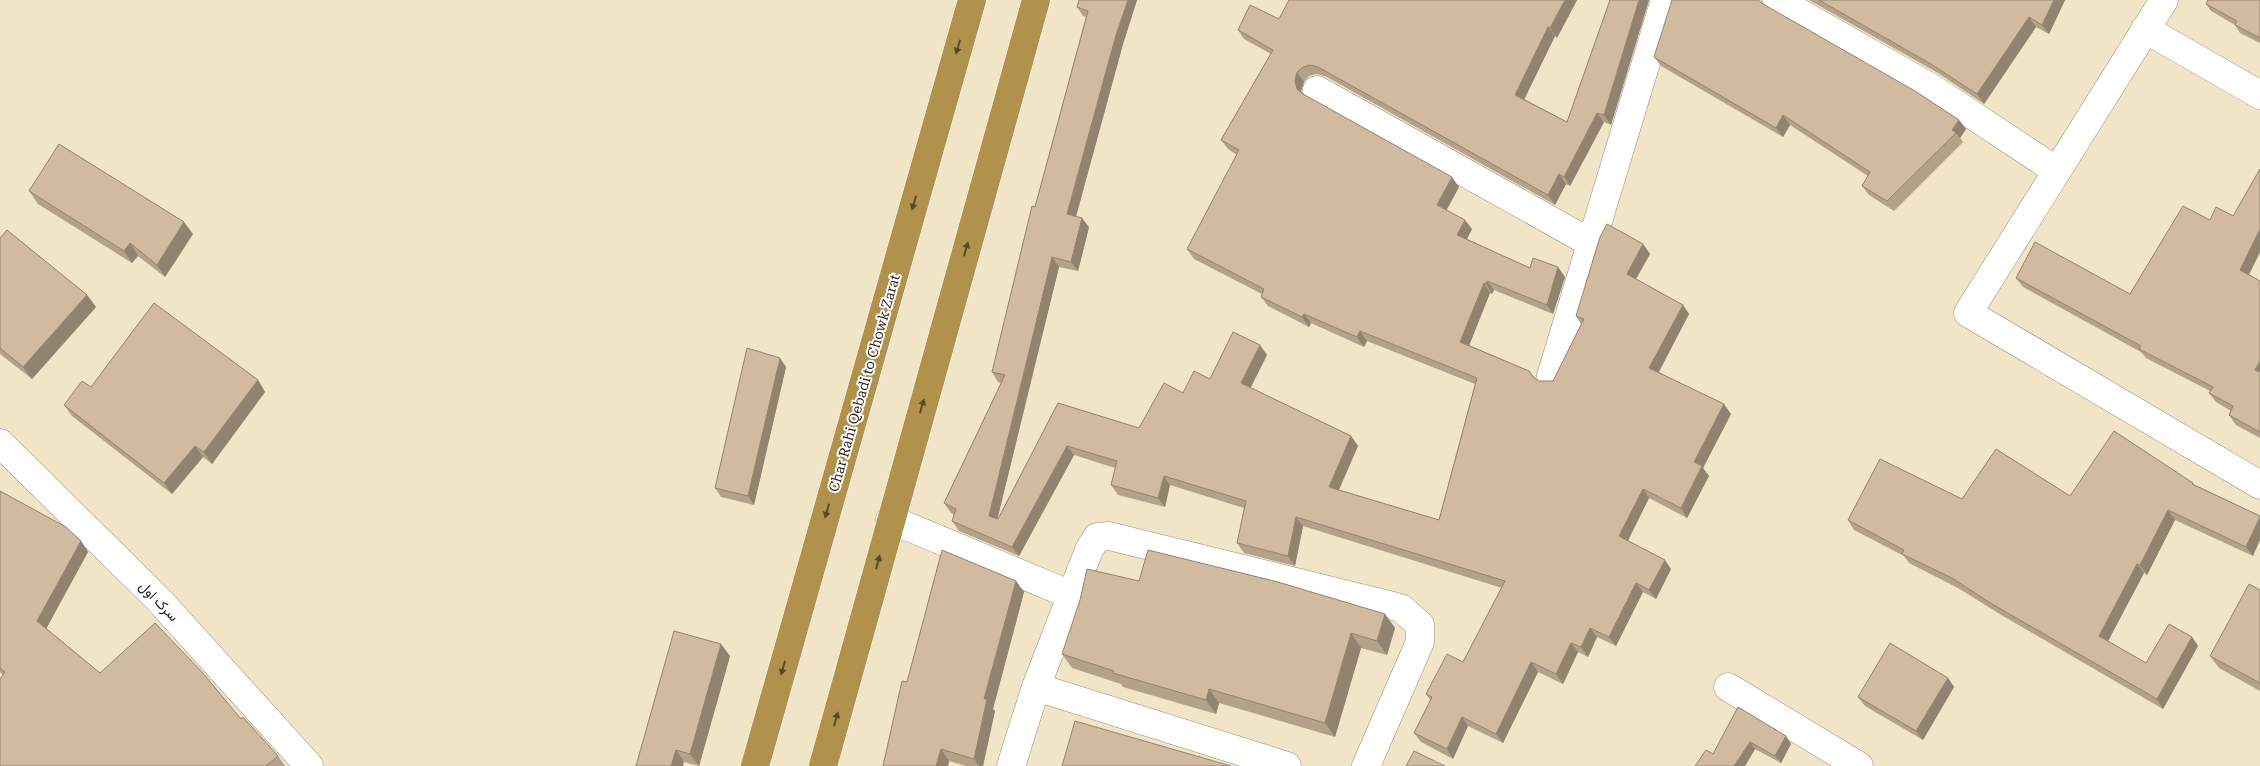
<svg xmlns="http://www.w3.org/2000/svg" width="2260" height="766" viewBox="0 0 2260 766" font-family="'Roboto Serif',Vazirmatn,serif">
  <rect width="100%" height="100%" fill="#f2e5c7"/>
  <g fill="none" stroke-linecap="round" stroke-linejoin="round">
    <defs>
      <g id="minor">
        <polyline points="1777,0 1930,87 2057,171"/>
        <polyline points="2164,0 1968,313 2260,485"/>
        <polyline points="2145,29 2260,95"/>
        <polyline points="1317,90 1591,243"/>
        <polyline points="1551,376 1665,0"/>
        <polyline points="0,443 159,600 309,766"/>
        <polyline points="890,519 1071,595"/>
        <polyline points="1036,687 1287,766"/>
        <polyline points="1728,687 1859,766"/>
        <polyline points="1011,766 1036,687 1089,550 1097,537 1109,536 1401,608 1420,625 1420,642 1366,766"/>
      </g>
      <g id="highway">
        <polyline points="755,766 972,0"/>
        <polyline points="823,766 1036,0"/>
      </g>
    </defs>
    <use href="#minor" stroke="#998d71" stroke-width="29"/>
    <use href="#highway" stroke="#fff" stroke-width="29"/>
    <use href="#minor" stroke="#fff" stroke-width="28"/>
    <use href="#highway" stroke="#b0924d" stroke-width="28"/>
  </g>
  <g fill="#b3a18a">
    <polygon points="1079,0 1137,0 1123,44 1076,216 1089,227 1078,271 1059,267 997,519 998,519 1058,403 1139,428 1183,393 1210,379 1267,355 1250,388 1351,436 1358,446 1339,490 1439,520 1475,384 1367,341 1364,347 1311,323 1309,327 1268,306 1261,297 1262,294 1194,259 1187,249 1237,155 1228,149 1221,140 1271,54 1244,39 1238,30 1279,19 1577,0 1557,38 1555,36 1524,99 1567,122 1610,0 1649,0 1611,125 1604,122 1570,186 1566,184 1555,205 1325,76 1316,74 1309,76 1304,82 1301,91 1303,94 1459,187 1446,210 1472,229 1467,239 1530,268 1565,277 1553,314 1494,290 1492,294 1490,293 1469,345 1529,371 1535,378 1539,381 1553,381 1581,324 1576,316 1643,244 1650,254 1636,279 1683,305 1689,314 1659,372 1731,414 1703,468 1709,476 1687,518 1649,498 1628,541 1671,569 1656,599 1643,592 1616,646 1597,637 1588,657 1578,652 1563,684 1538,672 1503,743 1468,726 1453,759 1421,742 1414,733 1431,701 1426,694 1463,662 1502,588 1303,526 1295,566 1244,553 1237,543 1244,508 1170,485 1165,507 1118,495 1111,485 1115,468 1074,455 1019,556 959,531 952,521 954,515 951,513 944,503 1001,383 998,382 992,372 1035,207 1086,17 1083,16 1077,7"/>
    <polygon points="1809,0 2065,0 2049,34 2036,27 1984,104 1938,73"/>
    <polygon points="2260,0 2260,43 2240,33 2235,25 2211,11 2206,4"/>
    <polygon points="1761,1 1763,4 1959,120 1966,129 1960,138 1963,142 1894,211 1869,195 1862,186 1868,176 1790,125 1783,137 1661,66 1654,57"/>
    <polygon points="29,191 193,234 165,277 138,256 132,263 38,204"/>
    <polygon points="2210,220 2260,252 2249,275 2260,281 2260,438 2236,425 2229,415 2231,411 2216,402 2209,393 2210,391 2146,358 2141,352 2023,287 2016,278 2130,294"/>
    <polygon points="0,238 87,295 96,307 32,379 0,354"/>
    <polygon points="786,367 754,505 721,497 715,488"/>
    <polygon points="258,380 265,392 212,464 203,457 172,494 72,416 64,405 91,387"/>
    <polygon points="2193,483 2195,485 2260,516 2253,556 2175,520 2147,575 2144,573 2108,641 2146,663 2192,637 2198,646 2163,709 1998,613 1958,588 1909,563 1904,556 1854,530 1848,520 1962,499 2070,496"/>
    <polygon points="0,491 81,541 88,552 46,628 100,673 241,719 278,756 285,766 0,766 3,675 0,672"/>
    <polygon points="1016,581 1024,592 993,709 995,711 983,766 966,766 949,761 948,766 883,766 907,682"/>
    <polygon points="2260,590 2260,691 2219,668 2210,656"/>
    <polygon points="1385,614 1395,628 1387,655 1361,648 1335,737 1219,703 1216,714 1123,687 1121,684 1072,668 1062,654"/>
    <polygon points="730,656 699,766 684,762 636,766"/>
    <polygon points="1948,678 1954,687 1923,740 1865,706 1858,697"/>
    <polygon points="1738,707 1786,736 1791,744 1781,763 1755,749 1745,766 1695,766 1713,754"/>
  </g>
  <g fill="#928370">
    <polygon points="1128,0 1137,0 1123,44 1074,224 1067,214 1116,35"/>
    <polygon points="1565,0 1577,0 1557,38 1550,28"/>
    <polygon points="1639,0 1649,0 1611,125 1604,115"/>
    <polygon points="2054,0 2065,0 2049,34 2042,25"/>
    <polygon points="2029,17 2036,27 1984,104 1977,94"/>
    <polygon points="1548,27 1555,36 1522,104 1515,95"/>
    <polygon points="1297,72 1304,82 1301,91 1304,98 1297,89 1295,81"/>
    <polygon points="1597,113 1604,122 1570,186 1564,177"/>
    <polygon points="1783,115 1790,125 1783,137 1776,128"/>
    <polygon points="1959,120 1966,129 1960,138 1956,133 1952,130"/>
    <polygon points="1559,174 1566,184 1555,205 1548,195"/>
    <polygon points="1452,177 1459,187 1444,215 1437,205"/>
    <polygon points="1082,218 1089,227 1078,271 1071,262"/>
    <polygon points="1465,220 1472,229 1464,245 1457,235"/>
    <polygon points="184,222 193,234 165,277 157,265"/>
    <polygon points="2260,229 2260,252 2246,280 2240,270"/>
    <polygon points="130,243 138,256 132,263 124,251"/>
    <polygon points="1643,244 1650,254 1633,284 1627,274"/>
    <polygon points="1052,257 1059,267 996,525 989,516"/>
    <polygon points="1558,267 1565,277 1553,314 1547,305"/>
    <polygon points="1487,281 1494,290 1492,294 1486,284"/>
    <polygon points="1484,283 1490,293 1467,351 1460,342"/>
    <polygon points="87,295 96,307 32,379 23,367"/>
    <polygon points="1683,305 1689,314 1656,377 1649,368"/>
    <polygon points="1304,314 1311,323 1309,327 1302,317"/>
    <polygon points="1360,331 1367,341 1364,347 1357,337"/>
    <polygon points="1260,345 1267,355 1248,393 1241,383"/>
    <polygon points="780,358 786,367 754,505 748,496"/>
    <polygon points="2260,361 2260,376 2255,370"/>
    <polygon points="258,380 265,392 212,464 204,452"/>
    <polygon points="1724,404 1731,414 1703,468 1709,476 1687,518 1681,508 1694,462"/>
    <polygon points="1351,436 1358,446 1336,496 1329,487"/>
    <polygon points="195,446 203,457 172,494 164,483"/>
    <polygon points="1067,446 1074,455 1019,556 1012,547"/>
    <polygon points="1164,476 1170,485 1165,507 1158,498"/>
    <polygon points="1643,489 1649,498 1625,546 1619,536"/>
    <polygon points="2168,510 2175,520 2147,575 2140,565"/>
    <polygon points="1296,517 1303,526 1295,566 1288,556"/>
    <polygon points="2260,517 2260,540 2253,556 2246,547"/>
    <polygon points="81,541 88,552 45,631 37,621"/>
    <polygon points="1665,560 1671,569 1656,599 1649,590"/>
    <polygon points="2137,564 2144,573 2106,645 2099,636"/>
    <polygon points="1016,581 1024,592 993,709 995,711 983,766 979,766 974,759 984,699"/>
    <polygon points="1636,583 1643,592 1616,646 1609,637"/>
    <polygon points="1385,614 1395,628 1387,655 1377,641"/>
    <polygon points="1590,628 1597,637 1588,657 1581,647"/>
    <polygon points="1351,633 1361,648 1335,737 1325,723"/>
    <polygon points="2192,637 2198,646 2163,709 2157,699"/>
    <polygon points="1571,643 1578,652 1563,684 1556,674"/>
    <polygon points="721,644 730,656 699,766 690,754"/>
    <polygon points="1531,662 1538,672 1503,743 1496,734"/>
    <polygon points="1948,678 1954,687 1923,740 1916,731"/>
    <polygon points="1209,689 1219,703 1216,714 1206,700"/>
    <polygon points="1462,717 1468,726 1453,759 1447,749"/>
    <polygon points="1786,736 1791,744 1781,763 1775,756"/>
    <polygon points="1750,742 1755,749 1745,766 1734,766"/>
    <polygon points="941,749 949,761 948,766 936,766"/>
    <polygon points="676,750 684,762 683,766 671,766"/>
  </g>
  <g fill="#d0bba0" stroke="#928370">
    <polygon points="1079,0 1128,0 1116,35 1067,214 1082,218 1071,262 1052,257 989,516 998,519 1058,403 1139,428 1164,383 1183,393 1194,371 1210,379 1233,332 1260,345 1241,383 1351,436 1329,487 1439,520 1477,378 1360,331 1357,337 1304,314 1302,317 1261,297 1264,289 1187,249 1239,150 1221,140 1273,50 1238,30 1250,5 1279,19 1289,0 1565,0 1550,28 1548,27 1515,95 1567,122 1610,0 1639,0 1604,115 1597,113 1564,177 1559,174 1548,195 1318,67 1310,65 1303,67 1297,72 1295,81 1297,89 1303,94 1452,177 1437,205 1465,220 1457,235 1530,268 1533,258 1558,267 1547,305 1487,281 1486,284 1484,283 1460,342 1529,371 1533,377 1539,381 1553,381 1584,319 1576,316 1600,237 1607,224 1643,244 1627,274 1683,305 1649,368 1724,404 1694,462 1702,466 1681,508 1643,489 1619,536 1665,560 1649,590 1636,583 1609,637 1590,628 1581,647 1571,643 1556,674 1531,662 1496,734 1462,717 1447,749 1414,733 1432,697 1426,694 1447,654 1463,662 1505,581 1296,517 1288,556 1237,543 1246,501 1164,476 1158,498 1111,485 1117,461 1067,446 1012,547 952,521 956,509 944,503 1005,375 992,372 1032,206 1035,207 1088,11 1077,7"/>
    <polygon points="1672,0 1758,0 1763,4 1915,91 1959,120 1952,130 1956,133 1887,201 1862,186 1870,172 1783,115 1776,128 1654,57"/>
    <polygon points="1819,0 2054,0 2042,25 2029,17 1977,94 1931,64"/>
    <polygon points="2208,0 2260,0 2260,38 2235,25 2237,21 2206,4"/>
    <polygon points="59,144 184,222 157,265 130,243 124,251 29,191"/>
    <polygon points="2260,169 2260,229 2240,270 2260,281 2260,361 2255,370 2260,372 2260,432 2229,415 2233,406 2209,393 2213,387 2139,349 2141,346 2016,278 2035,242 2130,294 2183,206 2210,220 2216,207 2233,216"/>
    <polygon points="7,230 87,295 23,367 0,348 0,238"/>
    <polygon points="154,303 258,380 204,452 195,446 164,483 64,405 82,381 91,387"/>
    <polygon points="747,348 780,358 748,496 715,488"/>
    <polygon points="2114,431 2193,483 2192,484 2260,516 2260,517 2246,547 2168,510 2140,565 2137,564 2099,636 2146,663 2169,624 2192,637 2157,699 1992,604 1952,578 1902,554 1904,550 1848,520 1880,459 1962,499 1996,449 2070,496"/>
    <polygon points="0,491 66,527 81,541 37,621 100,673 155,623 202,672 241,719 243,717 278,756 266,766 0,766 0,679 5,672 0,668"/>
    <polygon points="942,550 1016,581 984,699 987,699 974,759 941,749 936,766 883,766 902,681 907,682"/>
    <polygon points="1148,550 1278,582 1385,614 1377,641 1351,633 1325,723 1209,689 1206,700 1113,673 1114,671 1062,654 1080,600 1087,569 1139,581"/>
    <polygon points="2249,584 2260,590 2260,683 2210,656"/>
    <polygon points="674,631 721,644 690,754 676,750 671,766 636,766"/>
    <polygon points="1890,643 1948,678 1916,731 1858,697"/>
    <polygon points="1738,707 1786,736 1775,756 1750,742 1734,766 1695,766 1706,750 1713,754"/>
    <polygon points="1075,721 1231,766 1062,766"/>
    <polygon points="1414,751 1445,766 1406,766"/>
  </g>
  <defs><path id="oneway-solid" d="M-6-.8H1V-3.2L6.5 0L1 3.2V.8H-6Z" transform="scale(1.25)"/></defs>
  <g fill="#5a4b28">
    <use href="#oneway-solid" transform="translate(958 47) rotate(106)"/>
    <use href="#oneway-solid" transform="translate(914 203) rotate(106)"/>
    <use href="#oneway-solid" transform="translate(966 249) rotate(-74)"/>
    <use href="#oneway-solid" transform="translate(922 406) rotate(-74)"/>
    <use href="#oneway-solid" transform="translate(827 511) rotate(106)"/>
    <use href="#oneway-solid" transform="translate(878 562) rotate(-75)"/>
    <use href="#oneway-solid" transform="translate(783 668) rotate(106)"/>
    <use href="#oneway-solid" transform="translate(836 719) rotate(-75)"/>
  </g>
  <g text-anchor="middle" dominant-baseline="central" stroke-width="4" stroke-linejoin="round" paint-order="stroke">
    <g font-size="14" fill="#201b10" stroke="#fff">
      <text transform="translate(864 383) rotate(-74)">Char Rahi Qebadi to Chowk Zarat</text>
      <text transform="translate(159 601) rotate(46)">سرک اول</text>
    </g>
  </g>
</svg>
